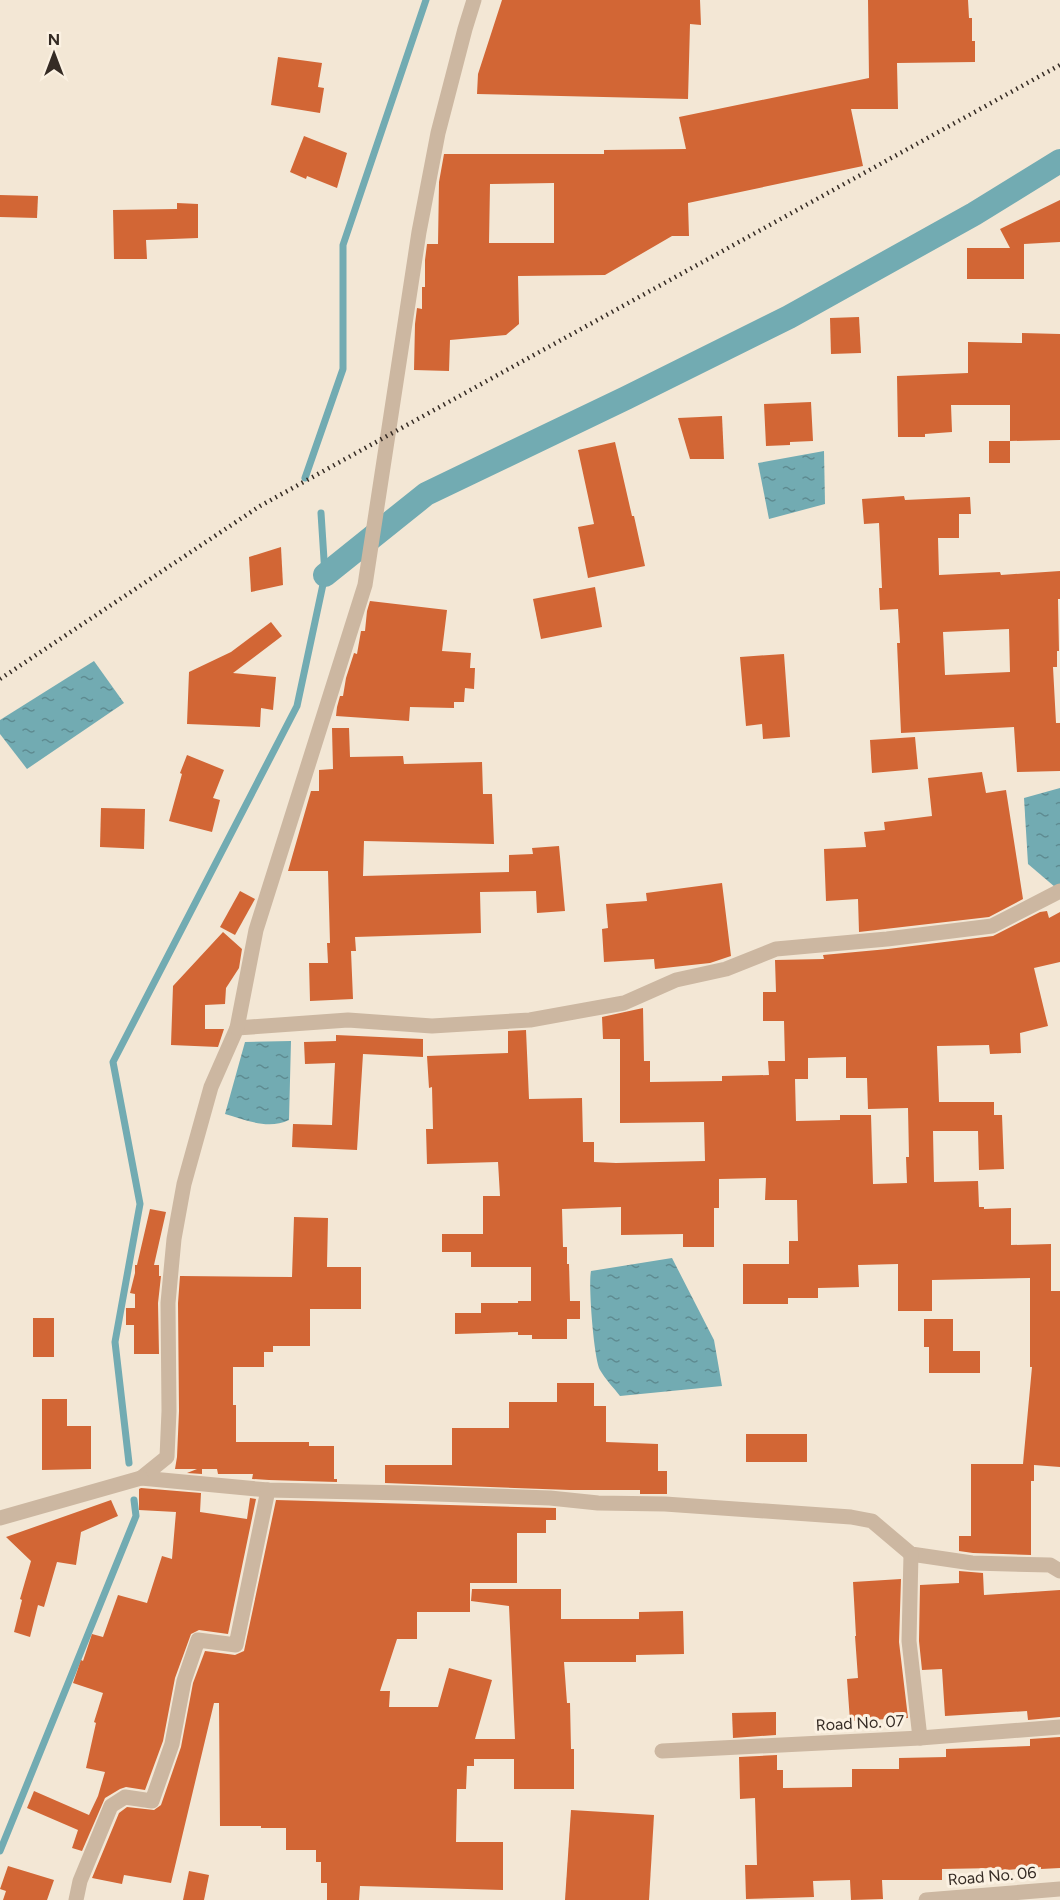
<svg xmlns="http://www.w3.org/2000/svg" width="1060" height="1900" viewBox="0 0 1060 1900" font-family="Figtree,sans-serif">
  <defs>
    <pattern id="water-ripples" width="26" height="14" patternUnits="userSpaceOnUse" patternTransform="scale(1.5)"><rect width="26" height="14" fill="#72abb2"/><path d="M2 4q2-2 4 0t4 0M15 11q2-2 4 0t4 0" fill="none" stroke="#5e8b91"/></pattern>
  </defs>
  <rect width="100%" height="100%" fill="#f3e7d5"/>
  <g fill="url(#water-ripples)">
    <polygon points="824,451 825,504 769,519 758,463"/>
    <polygon points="94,661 124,703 27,769 0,734 0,720"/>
    <polygon points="1060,788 1060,885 1055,887 1028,864 1024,798"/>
    <path d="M291,1041L289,1120C268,1130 246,1120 225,1114L245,1042Z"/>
    <path d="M672,1258L714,1340L722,1386L620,1396C614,1388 605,1379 600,1370C594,1360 588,1284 591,1271Z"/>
  </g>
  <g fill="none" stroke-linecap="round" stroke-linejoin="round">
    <g stroke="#72abb2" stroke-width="7">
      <polyline points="305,478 343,369 343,245 426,0"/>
      <polyline points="129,1463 115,1342 140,1204 113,1062 297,706 325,575 321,513"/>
      <polyline points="0,1851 136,1516 134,1500"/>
    </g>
    <polyline stroke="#72abb2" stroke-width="24" points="325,575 426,494 626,398 789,317 974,214 1060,161"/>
  </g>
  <g fill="#d26635" fill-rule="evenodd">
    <polygon points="502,0 700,0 701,25 690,24 688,99 477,94 478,74"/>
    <path d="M868,0H968L969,18H972V41H975V62L897,63L898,109H851L863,166L688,203L689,236H672L605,275L518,276L519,324L506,335L450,340L449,371L414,370L415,324L417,308L422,309V287H425V260L427,244H438L439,182L444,154H604V150L686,149L679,117L869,78ZM554,183V243H489L490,184Z"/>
    <polygon points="278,57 322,63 318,87 324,88 320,113 271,105"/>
    <polygon points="304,136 347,153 337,188 307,176 306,179 290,172"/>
    <polygon points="0,195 38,196 37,218 0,217"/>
    <polygon points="1060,200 1060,242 1024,244 1024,279 967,279 967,248 1010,248 1000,229"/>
    <polygon points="177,203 198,204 198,238 146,240 147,259 114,259 113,210 177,209"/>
    <polygon points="859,317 861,353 831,354 830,318"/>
    <polygon points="1022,333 1060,334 1060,440 1010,441 1010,405 951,405 952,432 925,434 925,437 898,437 897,376 968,373 968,342 1022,343"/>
    <polygon points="811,402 813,441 790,442 790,445 766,446 764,404"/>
    <polygon points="722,416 724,459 690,459 678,418"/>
    <rect x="989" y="441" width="21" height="22"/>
    <polygon points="615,442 632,516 634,516 645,566 588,578 578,527 594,524 578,450"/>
    <path d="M904,496L905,500L970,497L971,514H959V538H938L939,575L1000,572L1001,575L1060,571V599H1058L1059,651H1057V667H1053L1056,723H1060V771L1017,772L1014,727L901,733L897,643H900L898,609L880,610L879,588H882L879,523L864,524L862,499ZM1009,629L1010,672L945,675L943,632Z"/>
    <polygon points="281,547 283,585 251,592 249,557"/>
    <polygon points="595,587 602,627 541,639 533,599"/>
    <polygon points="370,601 447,610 442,651 471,653 470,668 475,668 474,689 465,688 464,702 454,702 454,708 410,707 409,721 336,716 337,707 340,696 343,696 346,678 354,653 357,654 361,631 365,631 367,611"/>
    <polygon points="271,622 282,636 233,673 276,677 273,710 261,708 260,727 187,724 189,672 231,652"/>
    <polygon points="784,654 790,737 763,739 762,724 746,726 740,657"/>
    <polygon points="332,728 349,728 350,757 403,756 404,764 482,762 483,794 492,794 494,844 364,841 363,876 509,872 509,855 533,854 532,848 559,846 565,911 537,913 536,891 480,892 481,933 355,937 356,951 351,951 353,999 310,1001 309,963 328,963 327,943 330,943 328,871 288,871 311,791 319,791 319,770 333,769"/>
    <polygon points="915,737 918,769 872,773 870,740"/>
    <polygon points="187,755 224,770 213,798 220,800 212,832 169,821 182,774 180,773"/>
    <polygon points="982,772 986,793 1006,790 1023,899 989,917 859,932 858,899 826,901 824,849 866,847 864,832 885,830 884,822 932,816 928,778"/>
    <polygon points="101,808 145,809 144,849 100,847"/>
    <polygon points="722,883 731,956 710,963 655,969 654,959 604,962 602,929 608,928 606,904 647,901 646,893"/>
    <polygon points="240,891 255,899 235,935 220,927"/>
    <path d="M1047,911L1049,918L1060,912V962L1034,968L1048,1026L1020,1033L1021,1053L990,1054L989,1045L937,1046L939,1102H994V1115H1002L1004,1169L979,1170L978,1131H933L934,1182L978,1181L979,1207H984V1209L1011,1208V1245L1051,1244V1291H1060V1467L1034,1465V1481H1031V1555L973,1553L959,1551V1536H971V1464H1023L1032,1367H1030V1278L932,1280V1311H898V1264L858,1265L859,1287L818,1288V1298H788V1304H743V1264H789V1241H798L797,1200H765L766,1178L719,1179V1208H714V1247H683V1234L621,1235V1207L562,1209L563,1247H567V1264H569L570,1301H580V1319H567V1339H532V1335H518V1332L455,1334V1313H481V1303H518V1301H531V1267H471V1252H442V1234H483V1196H500L498,1162L427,1164L426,1129H433L432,1087L429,1088L427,1056L508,1053V1031L526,1030L529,1099L582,1098L583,1142H594V1162L616,1163L705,1161L704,1122L620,1123V1039H603L602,1017L643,1008L644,1061H650V1082L722,1081V1076L769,1075L768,1061H785L784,1021H763V992H776L775,960L824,959L823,955L888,949L993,936L1040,912ZM846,1057V1078H867L868,1109L908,1108L909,1157H906L907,1183L873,1184L871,1115H840V1120L796,1121L795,1079H808V1058Z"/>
    <polygon points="223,932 242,949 239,968 226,988 225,1004 205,1005 205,1029 224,1029 218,1047 171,1045 173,986"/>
    <polygon points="336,1035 423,1039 423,1057 363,1054 357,1150 292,1147 293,1124 332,1125 335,1063 305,1064 304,1042 336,1041"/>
    <polygon points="150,1209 166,1212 154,1265 159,1265 159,1276 161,1276 158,1303 159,1354 134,1354 134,1325 126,1325 126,1308 135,1308 135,1294 130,1293 135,1273 135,1265 137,1265"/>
    <polygon points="294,1217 328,1218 327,1267 361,1267 361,1309 310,1309 310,1346 273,1346 273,1352 264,1352 264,1367 233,1367 233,1405 236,1405 236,1442 309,1442 309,1446 334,1446 334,1479 337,1479 337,1482 269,1480 252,1479 253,1474 218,1474 217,1469 202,1469 202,1474 187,1473 197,1469 175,1469 177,1457 179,1411 178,1303 180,1276 292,1277"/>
    <rect x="33" y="1318" width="21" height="39"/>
    <polygon points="924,1319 953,1319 953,1351 980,1351 980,1373 929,1373 929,1347 924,1347"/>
    <polygon points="557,1383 594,1383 594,1406 606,1406 606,1442 658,1444 658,1471 667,1471 667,1494 640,1494 640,1490 570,1490 385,1483 385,1465 452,1465 452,1428 509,1428 509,1402 557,1402"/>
    <polygon points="42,1399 67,1399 67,1426 91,1426 91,1469 42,1470"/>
    <rect x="746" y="1434" width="61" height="28"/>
    <polygon points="141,1488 201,1493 200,1512 247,1519 250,1498 256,1499 228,1634 199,1630 191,1634 175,1678 163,1741 145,1790 126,1787 120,1789 105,1798 82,1851 72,1848 78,1830 27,1808 34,1791 89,1815 98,1796 105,1772 86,1768 96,1723 94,1722 103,1693 73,1683 81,1660 83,1661 92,1634 103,1637 118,1595 147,1603 162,1556 172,1559 176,1512 139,1510 139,1489"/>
    <polygon points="111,1500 118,1516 81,1532 76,1565 57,1562 44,1607 38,1605 30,1637 14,1632 22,1600 20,1599 31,1561 6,1537"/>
    <polygon points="276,1500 556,1508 556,1520 546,1520 546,1533 517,1533 517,1583 470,1583 470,1612 417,1612 417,1639 397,1639 380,1691 390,1691 389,1707 438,1707 449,1668 492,1680 475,1739 515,1739 509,1606 471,1601 472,1589 561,1589 561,1619 639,1619 639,1612 683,1611 684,1654 636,1655 636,1662 564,1662 567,1703 570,1703 571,1749 574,1749 574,1789 514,1789 514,1759 474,1759 474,1766 467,1766 466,1789 457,1789 456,1842 503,1842 503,1890 360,1886 359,1900 327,1900 327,1883 321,1883 321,1862 316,1862 316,1850 286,1850 286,1828 261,1828 261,1826 220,1826 219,1703 214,1703 171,1883 124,1875 122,1884 92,1878 119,1813 127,1807 154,1810 161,1805 181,1747 193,1683 205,1651 235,1655 244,1651"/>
    <polygon points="959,1571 983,1573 984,1595 1060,1590 1060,1717 1028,1720 1027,1711 945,1716 942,1669 922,1670 919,1641 920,1585 959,1583"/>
    <polygon points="901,1579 899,1642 908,1718 850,1721 847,1679 858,1678 855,1636 856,1636 853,1582"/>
    <polygon points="776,1712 776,1735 733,1738 732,1713"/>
    <polygon points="1060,1737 1060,1868 1041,1869 1041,1867 995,1871 995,1868 942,1869 942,1880 882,1880 883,1899 851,1900 850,1880 813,1881 814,1897 746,1899 745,1865 757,1865 755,1798 740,1799 739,1757 777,1755 777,1770 783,1770 783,1788 852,1787 852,1769 899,1769 899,1758 946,1757 946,1749 1030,1746 1030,1739"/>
    <polygon points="571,1810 654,1815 649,1900 565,1900"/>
    <polygon points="8,1866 54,1880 47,1900 3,1900 6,1891 0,1889"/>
    <polygon points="189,1871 209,1875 204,1900 183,1900"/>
  </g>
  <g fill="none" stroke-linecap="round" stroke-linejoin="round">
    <g stroke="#ccb7a1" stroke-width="15">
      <polyline points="1060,891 992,926 887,939 776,949 726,969 676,980 624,1003 530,1020 432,1026 348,1020 237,1028 211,1087 184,1184 174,1239 168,1303 169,1411 167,1457 141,1478 268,1490 406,1493 550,1498 598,1503 665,1504 851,1517 872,1521 911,1554 972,1563 1050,1565 1060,1571"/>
      <polyline points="237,1028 256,930 365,585 419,232 438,133 465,29 474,0"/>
      <polyline points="0,1518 141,1478"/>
      <polyline points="911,1554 909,1641 920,1738"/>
      <polyline points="662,1751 920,1738 1060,1727"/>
      <polyline points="76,1900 80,1881 111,1806 125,1797 152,1801 172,1744 184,1681 198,1640 236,1645 268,1490"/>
      <polyline points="926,1900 1060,1889"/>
    </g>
    <polyline stroke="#352b24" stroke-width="4.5" stroke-dasharray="1.5 4.5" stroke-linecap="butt" points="0,679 260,506 1060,65"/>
  </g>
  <g text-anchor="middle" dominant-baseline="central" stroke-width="6" stroke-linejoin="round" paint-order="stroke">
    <g font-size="16" fill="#352b24" stroke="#fbf1e2">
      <text transform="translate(860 1723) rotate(-3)">Road No. 07</text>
      <text transform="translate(992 1876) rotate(-5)">Road No. 06</text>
    </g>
  </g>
  <g transform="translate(54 54)" stroke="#fbf1e2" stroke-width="4.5" paint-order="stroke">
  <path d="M0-4.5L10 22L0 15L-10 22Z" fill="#352b24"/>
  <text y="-9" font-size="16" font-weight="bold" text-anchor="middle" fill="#352b24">N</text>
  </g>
</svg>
